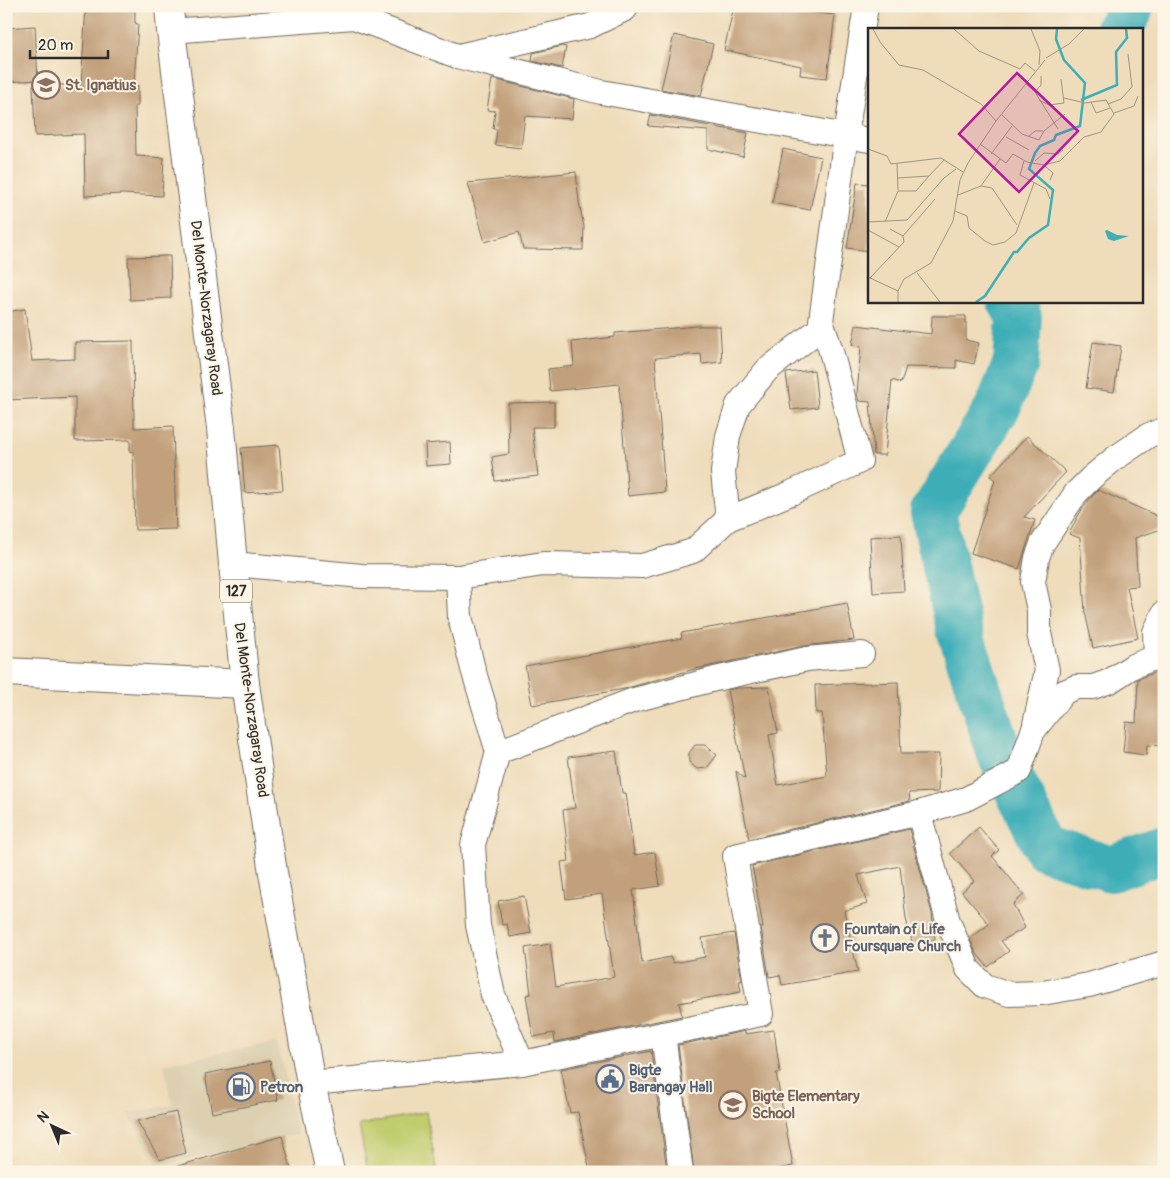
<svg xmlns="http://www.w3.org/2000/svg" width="1170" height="1178" viewBox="0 0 1170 1178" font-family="Pangolin,sans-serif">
  <rect width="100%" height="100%" fill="#fcf5e5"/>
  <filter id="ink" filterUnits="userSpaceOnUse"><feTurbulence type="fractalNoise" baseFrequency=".02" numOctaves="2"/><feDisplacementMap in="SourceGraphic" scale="10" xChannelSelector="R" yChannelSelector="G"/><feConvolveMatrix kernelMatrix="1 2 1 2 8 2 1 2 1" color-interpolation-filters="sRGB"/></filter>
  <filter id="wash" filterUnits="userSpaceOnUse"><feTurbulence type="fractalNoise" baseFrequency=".0096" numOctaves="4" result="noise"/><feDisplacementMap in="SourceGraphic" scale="20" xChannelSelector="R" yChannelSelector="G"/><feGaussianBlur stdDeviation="1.12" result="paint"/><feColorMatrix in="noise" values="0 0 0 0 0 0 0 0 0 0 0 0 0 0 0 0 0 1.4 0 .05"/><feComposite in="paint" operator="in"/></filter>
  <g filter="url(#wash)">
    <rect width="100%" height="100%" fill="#eedcba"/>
    <polygon fill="#ddd0b1" points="277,1042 298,1134 158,1166 128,1113 172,1105 164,1064"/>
    <polygon fill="#c0cc6d" stroke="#767c4c" points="426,1112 437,1172 368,1172 359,1125"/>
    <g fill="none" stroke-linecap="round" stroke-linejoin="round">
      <g stroke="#3eaeb7" stroke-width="46">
        <polyline points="1118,29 1129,13 1131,6"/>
        <polyline points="1010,301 1019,317 1016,363 998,407 933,512 959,629 1000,755 1046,848 1111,869 1164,850"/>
      </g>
    </g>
    <g id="blocks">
      <g fill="#c2a07c">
        <polygon points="86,6 135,6 135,23 138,24 134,85 138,85 138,106 135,106 136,156 164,158 162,196 122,194 85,196 84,134 35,136 33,85 81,85"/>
        <polygon points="734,6 791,6 791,10 835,15 827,78 800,75 801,66 724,50"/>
        <polygon points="35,26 38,80 6,82 6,28"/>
        <polygon points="674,35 713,44 701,96 661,89"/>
        <polygon points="562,46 566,47 562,68 532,61 533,53"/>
        <polygon points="492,79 574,99 572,119 525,116 521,148 495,145 497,129 493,129 495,111 487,110"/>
        <polygon points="651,115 748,133 743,157 708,149 708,131 648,126"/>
        <polygon points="783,149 821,157 810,210 772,203"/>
        <polygon points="576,172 579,202 584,227 583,250 523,249 519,232 485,242 468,183"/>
        <polygon points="857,183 869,184 869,251 847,248"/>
        <polygon points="170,256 171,298 130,300 128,257"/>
        <polygon points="25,309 32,361 75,359 75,342 133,341 134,428 173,426 176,529 135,530 133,451 130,452 130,440 75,441 75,397 6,400 6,312"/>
        <polygon points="932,316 966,316 966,340 979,343 974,364 956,360 956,368 906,367 901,383 892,380 885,455 874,455 870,402 859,401 857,394 861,346 852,345 856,325 931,334"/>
        <polygon points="698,326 720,326 722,362 702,364 701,354 655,358 665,492 628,496 619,384 550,391 548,369 574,366 572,342 615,337 615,333"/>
        <polygon points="1093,342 1121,346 1114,392 1086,388"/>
        <polygon points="814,370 818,407 791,410 786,373"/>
        <polygon points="554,402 554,427 532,427 538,476 495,481 492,457 509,454 508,403"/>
        <polygon points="1027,436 1066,472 1024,517 1035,520 1019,569 971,553 995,480 990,476"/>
        <polygon points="450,442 451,464 426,466 425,444"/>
        <polygon points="279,445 283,490 245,493 241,448"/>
        <polygon points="1098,490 1164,519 1164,528 1135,538 1138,586 1127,587 1138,638 1093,648 1085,612 1080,538 1069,534 1078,516 1087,502"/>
        <polygon points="901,535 904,591 873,593 870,537"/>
        <polygon points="847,603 854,640 804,646 691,670 624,689 532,705 525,666 682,638 681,633"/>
        <polygon points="1159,671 1164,671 1164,746 1147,745 1146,755 1123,752 1126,722 1136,723 1138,679"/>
        <polygon points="898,682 901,754 939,754 938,792 909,793 910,801 749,839 736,771 745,779 727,690 738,688 769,687 778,733 769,735 778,785 827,776 822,713 816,713 815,685"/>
        <polygon points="695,745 705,745 717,755 707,768 697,769 689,762 689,753"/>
        <polygon points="616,751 622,793 626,793 634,855 655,852 660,886 633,890 642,963 670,957 673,963 705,957 702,938 734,933 742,981 739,981 741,992 679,1003 682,1016 555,1042 554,1033 533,1037 526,995 531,994 525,948 550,944 556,987 614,977 602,894 566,899 561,862 569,861 563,810 575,808 568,757"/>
        <polygon points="979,827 999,850 992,856 1024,895 1013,904 1025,928 1001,941 1009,951 988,967 976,953 970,939 989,924 962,892 974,881 950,853"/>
        <polygon points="909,829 932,913 935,939 913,945 906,919 900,866 858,875 867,904 844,911 858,972 782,985 780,975 769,977 761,928 763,928 756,886 752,866"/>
        <polygon points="524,896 531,933 510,937 507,924 502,925 498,901"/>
        <polygon points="774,1030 780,1073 776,1073 793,1166 760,1172 694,1172 678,1045 745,1031 745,1034"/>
        <polygon points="651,1051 667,1171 590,1172 578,1112 570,1113 561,1069"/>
        <polygon points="270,1061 278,1100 212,1113 205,1074"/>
        <polygon points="176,1112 186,1153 160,1160 137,1121"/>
        <polygon points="282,1136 292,1172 179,1172 178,1166"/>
      </g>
    </g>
  </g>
  <g filter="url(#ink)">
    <use href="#blocks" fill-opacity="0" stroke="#6f695d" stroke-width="1"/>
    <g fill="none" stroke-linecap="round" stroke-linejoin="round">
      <defs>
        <g id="street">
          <polyline points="171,31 354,17 457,56 601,92 869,140"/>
          <polyline points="463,55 590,26 625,9 627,6"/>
          <polyline points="728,519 723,472 728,436 738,405 767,370 822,327"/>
          <polyline points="233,564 362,576 458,577 543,564 642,566 693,551 728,519 791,493 860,461 831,351 821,321 846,135 866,6"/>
          <polyline points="458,577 460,617 473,669 498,752 473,845 478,925 493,995 522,1063"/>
          <polyline points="1156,657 1155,632 1164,613"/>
          <polyline points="1035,724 1047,670 1039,633 1039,610 1033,582 1037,558 1042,544 1076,493 1091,478 1114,459 1149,435 1164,430"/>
          <polyline points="498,752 634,700 715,679 807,659 862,654"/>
          <polyline points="919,813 948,921 968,969 985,986 1009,994 1042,993 1089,985 1164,963"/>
          <polyline points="663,1034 681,1172"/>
          <polyline points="311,1083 522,1063 761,1014 735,856 919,813 966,799 1019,771 1033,731 1064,692 1076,687 1093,687 1110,681 1133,666 1156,657 1164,657"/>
        </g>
        <polyline id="secondary" points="6,672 245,684"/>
        <polyline id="primary" points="169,6 171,31 221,428 233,564 245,684 273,873 311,1083 330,1172"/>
      </defs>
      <use href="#street" stroke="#6f695d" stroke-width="26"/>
      <use href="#secondary" stroke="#6f695d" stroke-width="30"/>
      <use href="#primary" stroke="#6f695d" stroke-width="30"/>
      <use href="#street" stroke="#fff" stroke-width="24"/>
      <use href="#secondary" stroke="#fff" stroke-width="28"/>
      <use href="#primary" stroke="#fff" stroke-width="28"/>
    </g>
  </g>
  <defs>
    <symbol id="school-ring" viewBox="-11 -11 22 22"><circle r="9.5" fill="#fcf5e5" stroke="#8d6e63" stroke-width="1.5"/><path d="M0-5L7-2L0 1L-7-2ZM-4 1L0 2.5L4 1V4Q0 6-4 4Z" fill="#8d6e63"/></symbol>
    <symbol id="church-ring" viewBox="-11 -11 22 22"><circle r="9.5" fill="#fcf5e5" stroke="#6b7280" stroke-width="1.5"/><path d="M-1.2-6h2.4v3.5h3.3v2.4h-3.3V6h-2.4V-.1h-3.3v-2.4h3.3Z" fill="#6b7280"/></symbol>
    <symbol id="civic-ring" viewBox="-11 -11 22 22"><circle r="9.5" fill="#fcf5e5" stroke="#5c6f8a" stroke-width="1.5"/><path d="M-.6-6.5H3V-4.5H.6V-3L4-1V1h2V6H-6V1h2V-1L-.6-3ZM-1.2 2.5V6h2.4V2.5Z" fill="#5c6f8a"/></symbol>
    <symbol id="fuel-ring" viewBox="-11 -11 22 22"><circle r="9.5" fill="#fcf5e5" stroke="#5c6f8a" stroke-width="1.5"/><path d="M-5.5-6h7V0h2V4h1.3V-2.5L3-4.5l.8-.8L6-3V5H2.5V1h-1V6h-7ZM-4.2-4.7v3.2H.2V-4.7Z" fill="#5c6f8a"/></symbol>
  </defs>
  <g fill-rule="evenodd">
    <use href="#school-ring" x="30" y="69" width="32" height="32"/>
    <use href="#church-ring" x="809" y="922" width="32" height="32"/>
    <use href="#civic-ring" x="594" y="1063" width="32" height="32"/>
    <use href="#fuel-ring" x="225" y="1071" width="32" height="32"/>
    <use href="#school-ring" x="717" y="1089" width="32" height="32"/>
  </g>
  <g text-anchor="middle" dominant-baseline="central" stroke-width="4" stroke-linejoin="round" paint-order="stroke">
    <rect fill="#fcf5e5" stroke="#6a6863" stroke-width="1" x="220" y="579.5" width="32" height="23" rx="4"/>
    <g font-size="14" font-weight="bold" fill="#2b2b2b">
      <text x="236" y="591">127</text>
    </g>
    <g font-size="15" font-weight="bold" fill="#785e54" stroke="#fcf5e5" text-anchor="start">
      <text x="65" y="85">St. Ignatius</text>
      <text x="752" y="1096">Bigte Elementary<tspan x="752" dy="17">School</tspan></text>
    </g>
    <g font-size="15" fill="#2b2b2b" stroke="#fcf5e5">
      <text transform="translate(206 308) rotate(83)">Del Monte-Norzagaray Road</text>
      <text transform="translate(251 710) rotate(82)">Del Monte-Norzagaray Road</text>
    </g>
    <g font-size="15" font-weight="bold" fill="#5b616d" stroke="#fcf5e5" text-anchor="start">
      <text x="844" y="929">Fountain of Life<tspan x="844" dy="17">Foursquare Church</tspan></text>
    </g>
    <g font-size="15" font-weight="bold" fill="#4e5e75" stroke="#fcf5e5" text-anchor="start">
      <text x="629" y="1070">Bigte<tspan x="629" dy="17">Barangay Hall</tspan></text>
      <text x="260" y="1087">Petron</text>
    </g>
  </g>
  <g transform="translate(868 28)">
    <rect width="275" height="275" fill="#eedcba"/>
    <path d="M239,202L249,207L261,208L246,213L240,211L237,203Z" fill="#3eaeb7"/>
    <path fill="none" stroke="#3eaeb7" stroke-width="2.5" d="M213,72L249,57L248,24L259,10L258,1M108,274L117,268L146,224H149L161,210L180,197L185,162L161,141L167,125L172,118L186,112L188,107L212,98L217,55L196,32L188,11L189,1"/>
    <path fill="none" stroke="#a09581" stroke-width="1" d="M5,1L12,14L31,37L55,42L113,76L128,93M86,1L111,23L152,41L157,35L167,43M163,1L172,23L171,37M178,30L201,16L216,1M158,56L167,64L190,101M167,64L173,57V48M171,72L181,77L196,75L193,51M223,74L228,85L242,80M240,76L253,71L264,59L260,26M246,85L266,78L270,68M134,87L154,106L171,112L176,103L197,86M161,108L167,103H175M138,109L161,122M112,116L138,135L145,126L159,134L176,137L185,145L182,152M0,121L19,128L23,136L73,130L95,144M123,126L144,98M156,133L152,147L178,161L182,171M167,133L176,125L190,126L195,122M29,136L30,162M176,137L192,133L216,109L233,104L246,86L238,72L217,75L196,70M30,150L61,148L76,132M113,158L132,131M90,167L113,158L124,160L149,197M87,183L99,188L101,200L117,213L125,217L137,214L148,205L166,155M0,194L39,192L76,150L88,141M17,194L30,163H48L61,148M0,202L31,219M35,208L67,171M49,245L72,274M0,249L30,263M2,250L36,214L35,208L22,201M30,274V263L36,251L63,235L85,193L92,152L100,135L128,93L177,32"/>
    <path fill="#b5179e" fill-opacity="0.15" stroke="#b5179e" stroke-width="2.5" d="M149,45L210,103L151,164L91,106Z"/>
    <rect width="275" height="275" fill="none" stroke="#2b2b2b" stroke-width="2.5"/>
  </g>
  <rect width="1170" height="1178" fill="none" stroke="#fcf5e5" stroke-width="25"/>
  <g transform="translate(52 1126) rotate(316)" stroke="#fcf5e5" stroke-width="4" paint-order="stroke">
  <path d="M0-4L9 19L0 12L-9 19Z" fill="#2b2b2b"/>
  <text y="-8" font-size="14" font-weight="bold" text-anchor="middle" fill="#2b2b2b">N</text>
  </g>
  <path d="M30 50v8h78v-8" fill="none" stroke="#2b2b2b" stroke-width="2.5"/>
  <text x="38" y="50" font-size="15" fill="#2b2b2b" stroke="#fcf5e5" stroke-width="4" paint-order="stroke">20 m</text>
</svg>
